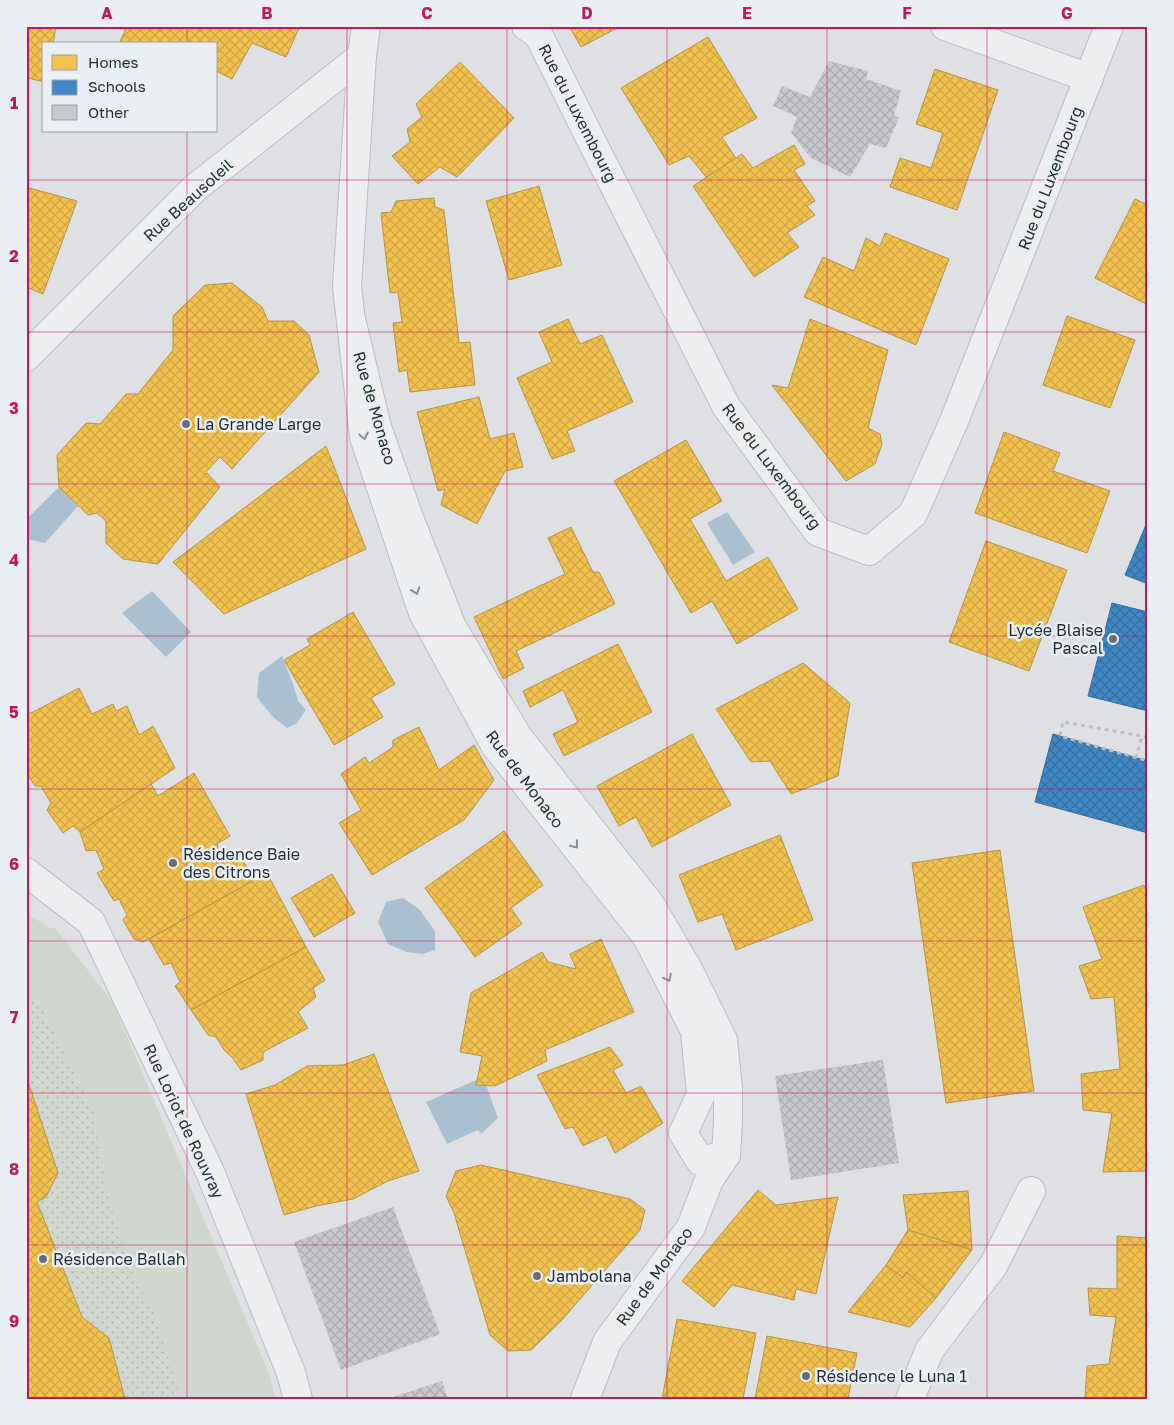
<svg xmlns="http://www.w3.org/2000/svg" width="1174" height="1425" viewBox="0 0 1174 1425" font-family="'Golos Text',sans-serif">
  <defs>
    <pattern id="park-dots" width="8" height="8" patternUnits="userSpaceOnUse" patternTransform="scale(1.25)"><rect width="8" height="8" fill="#cfd7ce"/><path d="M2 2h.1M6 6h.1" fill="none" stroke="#b2b9b2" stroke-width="1.8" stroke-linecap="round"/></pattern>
    <pattern id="homes-cross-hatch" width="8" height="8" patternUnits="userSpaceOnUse" patternTransform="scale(1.25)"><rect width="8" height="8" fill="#f2c14e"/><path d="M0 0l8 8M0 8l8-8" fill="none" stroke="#cfa645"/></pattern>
    <pattern id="schools-cross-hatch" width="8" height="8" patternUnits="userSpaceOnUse" patternTransform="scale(1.25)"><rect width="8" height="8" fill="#3f88c5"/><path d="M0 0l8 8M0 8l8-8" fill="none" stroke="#3570a1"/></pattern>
    <pattern id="building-cross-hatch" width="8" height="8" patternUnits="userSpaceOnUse" patternTransform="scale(1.25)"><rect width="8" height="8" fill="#c6c8cb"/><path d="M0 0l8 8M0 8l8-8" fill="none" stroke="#aaacaf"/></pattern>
  </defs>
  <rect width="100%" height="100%" fill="#dee0e3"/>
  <polygon fill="#cfd7ce" points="26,913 50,928 56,929 113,1003 270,1376 275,1399 181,1399 155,1315 132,1271 109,1201 94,1111 40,1005 26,993"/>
  <polygon fill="url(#park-dots)" points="26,993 40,1005 94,1111 109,1201 132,1271 155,1315 181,1399 125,1399 109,1338 82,1317 37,1202 46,1197 57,1173 26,1075"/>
  <g fill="#aabfd0">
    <polygon points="59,487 78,506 45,543 26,539 26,520"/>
    <polygon points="727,512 755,552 733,565 707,523"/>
    <polygon points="152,591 191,632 166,657 122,613"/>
    <polygon points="282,656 294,687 298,701 306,710 297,723 287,728 272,716 257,697 259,673"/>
    <polygon points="403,898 419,909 435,931 435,950 422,954 407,952 388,944 378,922 386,902"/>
    <polygon points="483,1077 498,1118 481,1134 478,1130 447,1144 426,1102"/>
  </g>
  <g fill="url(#homes-cross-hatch)" stroke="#b49549">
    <polygon points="26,26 56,26 53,44 44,44 44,82 28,78 26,85"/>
    <polygon points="127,26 300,26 286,57 252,43 232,79 216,71 216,44 119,44"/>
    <polygon points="569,26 621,26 581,47"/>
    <polygon points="708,37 757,118 722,137 737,160 706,177 689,156 669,165 621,88"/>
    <polygon points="460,62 514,118 457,177 440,167 418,184 392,156 410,142 407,129 422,117 416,104"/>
    <polygon points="935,69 998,90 957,210 890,187 900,158 931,168 943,133 916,124"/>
    <polygon points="794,145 805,164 794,170 815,201 807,206 815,215 787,233 799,247 754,277 693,186 742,154 753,168"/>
    <polygon points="539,186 562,265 509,280 486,201"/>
    <polygon points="26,187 77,201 43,294 26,287"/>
    <polygon points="434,198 435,207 444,210 459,343 470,342 475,385 410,392 407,370 399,372 393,323 402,322 398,292 390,293 381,213 391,212 396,201"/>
    <polygon points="1135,199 1148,205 1148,305 1095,278"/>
    <polygon points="885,233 949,259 916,345 804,297 823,257 854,271 866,238 880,246"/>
    <polygon points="232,283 262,307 268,321 294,321 309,335 319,372 232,469 220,457 206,472 220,487 158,564 123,559 106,543 106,521 97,513 88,515 59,487 57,455 86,423 100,424 126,394 138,394 173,350 173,316 205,285"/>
    <polygon points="1067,316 1135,340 1110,408 1043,385"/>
    <polygon points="568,319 580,344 602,335 633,402 567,431 575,451 552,459 517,378 552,362 539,332"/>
    <polygon points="810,319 888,350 868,428 880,434 882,444 875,464 846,481 772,385 788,388"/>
    <polygon points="479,397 490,439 514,433 523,467 505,471 477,524 441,505 445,489 438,491 417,412"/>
    <polygon points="1004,432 1060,453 1053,471 1110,491 1087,553 975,513"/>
    <polygon points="686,440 722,501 690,519 726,581 768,557 798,609 737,644 712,601 691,613 614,481"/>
    <polygon points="326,446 366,549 224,614 173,562"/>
    <polygon points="571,527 593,572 599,572 615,604 516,651 524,668 503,679 474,617 565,574 548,538"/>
    <polygon points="986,541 1067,570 1029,671 949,642"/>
    <polygon points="353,612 395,684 371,698 383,717 334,745 284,660 310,645 307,639"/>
    <polygon points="618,644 652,712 564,756 553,734 578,722 563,690 530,707 523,691"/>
    <polygon points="803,663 850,703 838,776 791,794 770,761 751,762 716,709"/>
    <polygon points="79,688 92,714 113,704 116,711 127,706 139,735 153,726 175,768 80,832 73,826 63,833 47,810 51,803 41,786 35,786 26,772 26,710 31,713"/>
    <polygon points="419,727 439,770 474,745 494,780 464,820 372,875 339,823 361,810 341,774 365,757 369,763 393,747 393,740"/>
    <polygon points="692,734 731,805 652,847 636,817 619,826 597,786"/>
    <polygon points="194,773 230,836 217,844 220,857 236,850 255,880 143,942 134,939 123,920 127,915 119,899 114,901 97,873 104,869 96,850 86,851 80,832 151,784 158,796"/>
    <polygon points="504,831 543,885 511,908 522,924 475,957 425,888"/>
    <polygon points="780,835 813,920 736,950 722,914 698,922 679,875"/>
    <polygon points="1000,850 1034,1091 946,1103 912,863"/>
    <polygon points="267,873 306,947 191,1010 175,986 180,982 171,963 164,965 149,939"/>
    <polygon points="332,874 355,913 314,937 291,898"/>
    <polygon points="1144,885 1148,897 1148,1171 1103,1172 1112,1113 1083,1110 1081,1074 1120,1069 1114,997 1091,999 1079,966 1102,959 1083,907"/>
    <polygon points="601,939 634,1012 545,1050 547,1061 495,1086 476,1085 482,1056 460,1052 471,993 542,952 548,962 576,969 570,954"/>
    <polygon points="306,947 325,980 313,988 316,997 298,1012 308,1028 263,1052 263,1060 241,1070 232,1057 225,1051 216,1037 208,1035 191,1010"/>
    <polygon points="610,1047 623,1065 613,1070 626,1093 641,1086 663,1123 615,1153 606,1135 583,1146 573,1127 565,1129 537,1075"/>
    <polygon points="374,1054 419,1171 388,1181 353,1199 316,1206 284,1215 246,1094 275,1085 307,1066 343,1065"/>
    <polygon points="26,1075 58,1173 46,1197 37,1202 82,1317 109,1338 125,1399 26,1399"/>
    <polygon points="481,1165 630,1199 645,1210 640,1230 561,1321 531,1350 508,1351 490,1335 454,1213 446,1196 456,1171"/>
    <polygon points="758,1190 776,1205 838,1197 816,1294 796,1289 794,1300 732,1285 714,1307 682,1281"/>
    <polygon points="968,1191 972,1250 908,1230 903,1195"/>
    <polygon points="908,1230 972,1250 936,1298 906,1272 903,1278 886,1265"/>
    <polygon points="1117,1236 1148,1238 1148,1399 1085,1399 1087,1366 1109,1364 1116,1317 1090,1315 1088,1288 1117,1289"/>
    <polygon points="886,1265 903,1278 906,1272 936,1298 910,1327 848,1312"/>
    <polygon points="677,1319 756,1333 743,1399 662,1399"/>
    <polygon points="767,1336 857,1353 848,1399 755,1399"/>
  </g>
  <g fill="url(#schools-cross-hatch)" stroke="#376d9c">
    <polygon points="1148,520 1148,584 1125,575"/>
    <polygon points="1112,603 1148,612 1148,711 1088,696"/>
    <polygon points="1053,734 1148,761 1148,833 1035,802"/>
  </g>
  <g fill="url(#building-cross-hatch)">
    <polygon points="829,61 868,71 866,79 901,91 894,115 899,118 886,148 870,144 850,177 811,158 791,133 797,117 773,106 782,86 810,97"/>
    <polygon points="883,1060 899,1163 791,1180 775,1076"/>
    <polygon points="393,1207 440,1334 341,1370 294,1242"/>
    <polygon points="442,1381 448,1399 390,1399 390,1398"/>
  </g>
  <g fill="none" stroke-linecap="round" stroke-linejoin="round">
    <defs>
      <g id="minor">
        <polyline points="945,26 1089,78"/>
        <polyline points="351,319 377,427 408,515 452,627 518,737 650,904 688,969 723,1040 728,1088 728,1121 726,1155 700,1161 683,1133 701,1094 695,1031 647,937 495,745 423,613 364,437 347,287 362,56 366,26"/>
        <polyline points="26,357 195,188 362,56"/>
        <polyline points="26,872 91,922 210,1172 291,1373 298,1399"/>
        <polyline points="585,1399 607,1342 691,1227 709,1180 726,1155"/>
        <polyline points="910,1399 929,1351 993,1266 1031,1191"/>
      </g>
      <polyline id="tertiary" points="526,26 538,34 593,144 726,406 818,532 869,551 913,514 954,421 1109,26"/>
    </defs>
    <use href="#minor" stroke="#bcbec1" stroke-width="30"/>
    <use href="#tertiary" stroke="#bcbec1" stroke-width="30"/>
    <g stroke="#bdbfc3" stroke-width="3" stroke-dasharray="4 4" stroke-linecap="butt">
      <polyline points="1148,737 1063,722 1060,736 1148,761"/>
      <polyline points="1136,758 1142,736"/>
    </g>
    <use href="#minor" stroke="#edeef0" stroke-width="28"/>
    <use href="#tertiary" stroke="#edeef0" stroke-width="28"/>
  </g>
  <defs><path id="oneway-chevron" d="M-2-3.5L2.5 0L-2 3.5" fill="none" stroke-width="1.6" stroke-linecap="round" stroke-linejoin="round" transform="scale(1.25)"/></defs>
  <g stroke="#898e96">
    <use href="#oneway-chevron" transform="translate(364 436) rotate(78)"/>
    <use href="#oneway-chevron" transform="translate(416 591) rotate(71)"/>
    <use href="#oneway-chevron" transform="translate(575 845) rotate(52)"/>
    <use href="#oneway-chevron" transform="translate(668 978) rotate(63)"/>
  </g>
  <path fill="none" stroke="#c2185b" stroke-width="1" stroke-opacity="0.55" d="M187,26V44M347,26V1399M507,26V1399M667,26V1399M827,26V1399M987,26V1399M187,131V1399M26,180H1148M26,332H1148M26,484H1148M26,636H1148M26,789H1148M26,941H1148M26,1093H1148M26,1245H1148"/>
  <g fill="#666d76" stroke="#eaeff4" stroke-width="2">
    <circle cx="186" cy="424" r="5"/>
    <circle cx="1113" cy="639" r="5"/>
    <circle cx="173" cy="863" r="5"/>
    <circle cx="43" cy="1259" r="5"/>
    <circle cx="537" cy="1276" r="5"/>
    <circle cx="806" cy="1376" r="5"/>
  </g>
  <g text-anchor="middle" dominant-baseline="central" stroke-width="5" stroke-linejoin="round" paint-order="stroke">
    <g font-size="16" fill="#252f3c" stroke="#eaeff4">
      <text transform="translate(578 113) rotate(63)">Rue du Luxembourg</text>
      <text transform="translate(1050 178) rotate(-69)">Rue du Luxembourg</text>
      <text transform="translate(188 200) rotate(-42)">Rue Beausoleil</text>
      <text transform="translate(375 408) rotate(74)">Rue de Monaco</text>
      <text transform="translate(772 466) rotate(53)">Rue du Luxembourg</text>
      <text transform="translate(525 779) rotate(53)">Rue de Monaco</text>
      <text transform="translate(184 1121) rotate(65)">Rue Loriot de Rouvray</text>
      <text transform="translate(654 1276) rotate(-54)">Rue de Monaco</text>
    </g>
    <g font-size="16" fill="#252f3c" stroke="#eaeff4" text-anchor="start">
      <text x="196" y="424">La Grande Large</text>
      <text x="1103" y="630" text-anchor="end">Lycée Blaise<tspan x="1103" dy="18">Pascal</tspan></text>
      <text x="183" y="854">Résidence Baie<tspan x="183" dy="18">des Citrons</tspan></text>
      <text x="53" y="1259">Résidence Ballah</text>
      <text x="547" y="1276">Jambolana</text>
      <text x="816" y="1376">Résidence le Luna 1</text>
    </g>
  </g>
  <rect width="1174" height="1425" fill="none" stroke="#eaeff4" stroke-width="55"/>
  <rect x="42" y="42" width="175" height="90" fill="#eaeff4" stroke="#9ba2aa"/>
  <rect x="52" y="55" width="25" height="15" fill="#f2c14e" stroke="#9ba2aa"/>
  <text x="88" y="68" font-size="15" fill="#252f3c">Homes</text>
  <rect x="52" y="80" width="25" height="15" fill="#3f88c5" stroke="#9ba2aa"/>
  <text x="88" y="92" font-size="15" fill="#252f3c">Schools</text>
  <rect x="52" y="105" width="25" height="15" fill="#c6c8cb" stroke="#9ba2aa"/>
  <text x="88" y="118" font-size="15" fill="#252f3c">Other</text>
  <rect x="28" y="28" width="1118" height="1370" fill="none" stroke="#c2185b" stroke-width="2"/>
  <g font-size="16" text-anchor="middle" font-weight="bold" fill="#c2185b">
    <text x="107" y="19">A</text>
    <text x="267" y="19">B</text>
    <text x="427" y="19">C</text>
    <text x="587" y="19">D</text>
    <text x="747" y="19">E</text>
    <text x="907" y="19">F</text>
    <text x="1067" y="19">G</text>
    <text x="14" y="109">1</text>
    <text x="14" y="262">2</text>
    <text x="14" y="414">3</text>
    <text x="14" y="566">4</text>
    <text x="14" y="718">5</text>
    <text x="14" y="870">6</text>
    <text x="14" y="1023">7</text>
    <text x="14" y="1175">8</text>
    <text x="14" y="1327">9</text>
  </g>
</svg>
